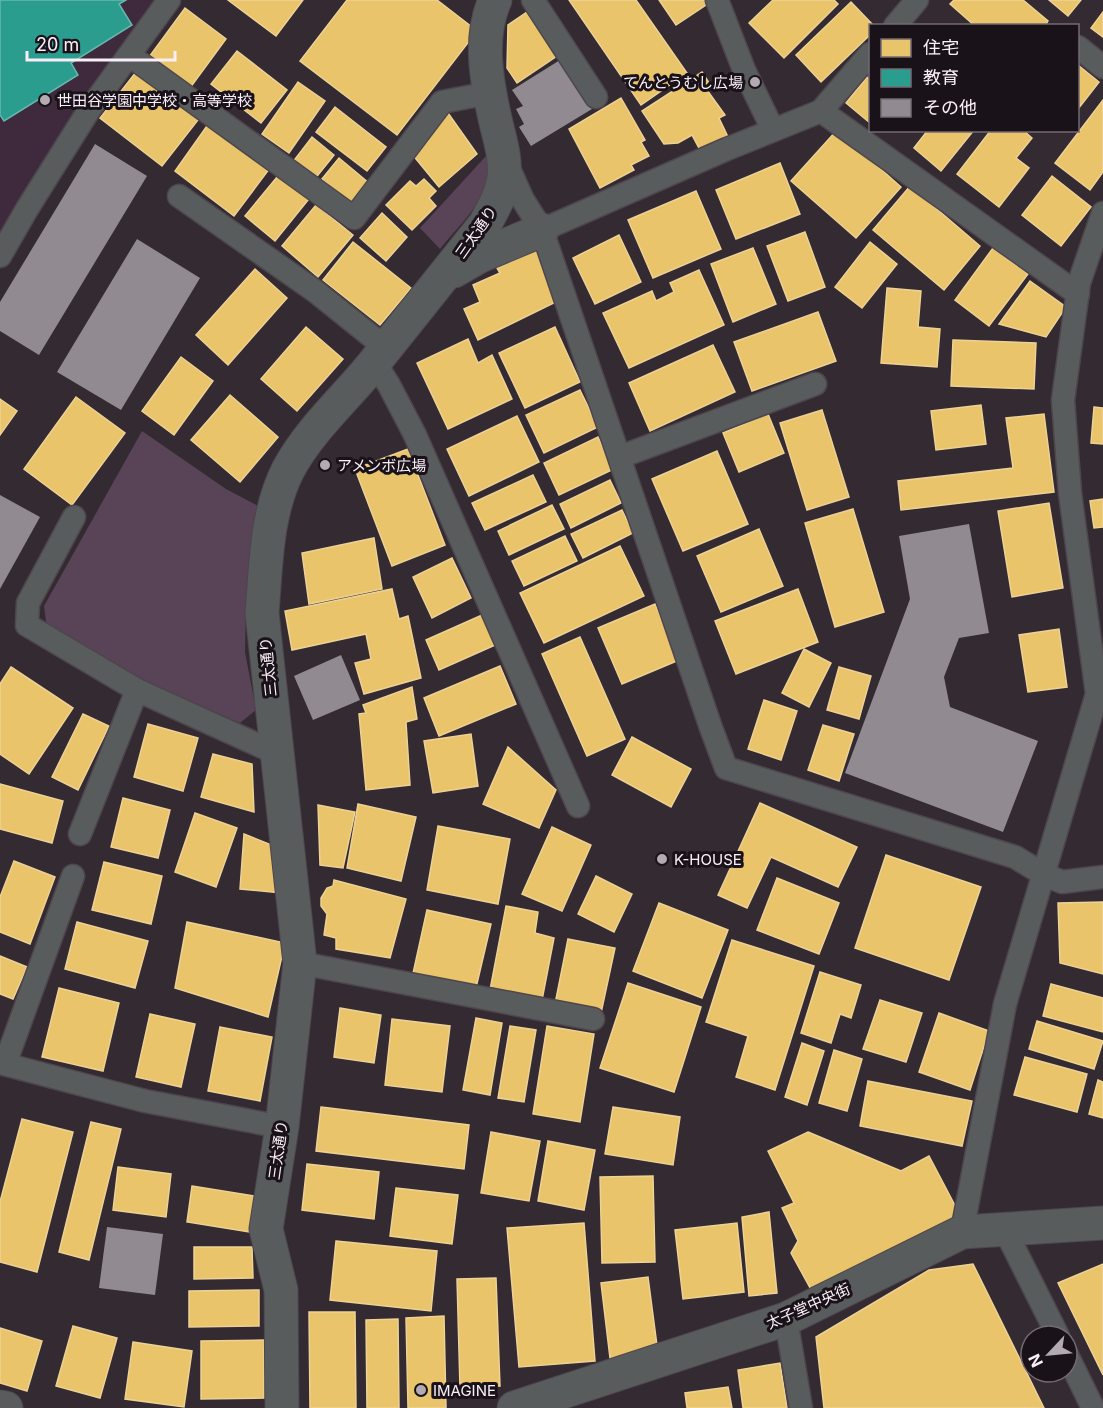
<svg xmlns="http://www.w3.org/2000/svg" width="1103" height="1408" viewBox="0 0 1103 1408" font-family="Inter,'Noto Sans JP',sans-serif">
  <rect width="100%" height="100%" fill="#332a32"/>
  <polygon fill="#3e2a3c" points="0,0 160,0 0,234"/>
  <g fill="#584357">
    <path d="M486,156L492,165C487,201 462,222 440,249L420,228Z"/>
    <polygon points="142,431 226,489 262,508 246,604 245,652 256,710 240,723 134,677 47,629 44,606"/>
  </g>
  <g fill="#e9c46a" stroke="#eed195" stroke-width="1.5">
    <polygon points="228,0 303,0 276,36"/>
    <polygon points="347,0 437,0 477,31 397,135 300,61"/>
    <polygon points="569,0 636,0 687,73 641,105"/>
    <polygon points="659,0 707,0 709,3 676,25"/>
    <polygon points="773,0 834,0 838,4 784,58 749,23"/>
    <polygon points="954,0 1023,0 1048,21 1045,26 975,26 950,4"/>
    <polygon points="1049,0 1081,0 1068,16"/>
    <polygon points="851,2 874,26 870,26 870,35 821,82 796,55"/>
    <polygon points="185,8 226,39 190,88 149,57"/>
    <polygon points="527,12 557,56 517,83 507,68 508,25"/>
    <polygon points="1103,12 1103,37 1091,28"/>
    <polygon points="237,51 287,90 261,123 211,84"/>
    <polygon points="1078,65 1099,82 1078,109"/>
    <polygon points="136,72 198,120 162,166 100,118"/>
    <polygon points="702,72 711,86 707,90 725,115 719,118 728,137 700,150 692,135 678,143 664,144 642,111"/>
    <polygon points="867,77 870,80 870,123 846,103"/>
    <polygon points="298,82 325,101 289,153 262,134"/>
    <polygon points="621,98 645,140 641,142 649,156 631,165 634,170 600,188 569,129"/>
    <polygon points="1103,100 1103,172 1090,190 1055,163"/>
    <polygon points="335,107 386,147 367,171 316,132"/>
    <polygon points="448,113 477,154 439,187 412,154 428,141 424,134"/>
    <polygon points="209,123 270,168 234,216 175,171"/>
    <polygon points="837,130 901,187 856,238 791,181"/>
    <polygon points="928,130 974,130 941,171 914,148"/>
    <polygon points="991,130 1023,130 1032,138 1016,158 1029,168 999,207 957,174"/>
    <polygon points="312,137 334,155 314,180 292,163"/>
    <polygon points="339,158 369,183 352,204 322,179"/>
    <polygon points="780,163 800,214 736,239 716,190"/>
    <polygon points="282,171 312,195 275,241 245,216"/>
    <polygon points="1052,176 1091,207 1061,246 1022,215"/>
    <polygon points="424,179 436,191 429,198 436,206 412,230 386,205 410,181 416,186"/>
    <polygon points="910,186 980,246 944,290 873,230"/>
    <polygon points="696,191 721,249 653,278 628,220"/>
    <polygon points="316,205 353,235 318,277 282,246"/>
    <polygon points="382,213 407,237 386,261 360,238"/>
    <polygon points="805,232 825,287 788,301 767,246"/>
    <polygon points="619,235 641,282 595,304 573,258"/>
    <polygon points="353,242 411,288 380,325 323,280"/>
    <polygon points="870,242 897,264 862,308 835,287"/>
    <polygon points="753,248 776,304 733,322 711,264"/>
    <polygon points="993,248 1028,274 989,326 955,300"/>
    <polygon points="536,250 556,302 478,340 464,309 480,302 473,285 500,273 497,268"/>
    <polygon points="255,269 287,298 228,365 196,335"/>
    <polygon points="699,270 724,325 629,368 603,313 652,291 656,301 674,292 670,283"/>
    <polygon points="1030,281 1066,307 1046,337 999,324"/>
    <polygon points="887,288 921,291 918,327 940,329 937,367 881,363"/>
    <polygon points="818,312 836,361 752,391 734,342"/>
    <polygon points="306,327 343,359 297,411 261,379"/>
    <polygon points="555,327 580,382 525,408 499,353"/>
    <polygon points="468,339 478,363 492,355 512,399 448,429 417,363"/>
    <polygon points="953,340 1036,343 1034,389 951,386"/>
    <polygon points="713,345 735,392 650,431 629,383"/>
    <polygon points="181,357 213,381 174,435 142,411"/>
    <polygon points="580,390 598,427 544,453 526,415"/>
    <polygon points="230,395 278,437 240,482 191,440"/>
    <polygon points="76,397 125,433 72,505 24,469"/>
    <polygon points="0,399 17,411 0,435"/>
    <polygon points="981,405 986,444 936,450 931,411"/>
    <polygon points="1094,407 1103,408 1103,444 1091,443"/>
    <polygon points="822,410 849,497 807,510 780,423"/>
    <polygon points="768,414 784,453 739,472 723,433"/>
    <polygon points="1044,414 1054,492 901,510 898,481 1013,468 1006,418"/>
    <polygon points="517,416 539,462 469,496 447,449"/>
    <polygon points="598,437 614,469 559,495 544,463"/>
    <polygon points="408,449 445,545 392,566 355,469"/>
    <polygon points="717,451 748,524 683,551 652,479"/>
    <polygon points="533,475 546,502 485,530 472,503"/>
    <polygon points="610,480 621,503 571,528 560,504"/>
    <polygon points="1103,499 1103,527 1094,528 1090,501"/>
    <polygon points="1049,503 1063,588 1012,597 998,511"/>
    <polygon points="552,505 564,529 509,555 498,531"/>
    <polygon points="853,509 884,612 835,627 805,523"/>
    <polygon points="622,510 633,533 583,558 571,534"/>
    <polygon points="759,529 783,586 721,612 697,556"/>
    <polygon points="565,536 577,561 524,586 512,561"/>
    <polygon points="374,538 382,589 309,604 302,553"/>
    <polygon points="620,546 644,596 544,643 520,593"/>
    <polygon points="452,558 471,598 432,618 413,577"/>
    <polygon points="392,589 399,619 408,616 421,678 364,694 355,663 371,659 366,634 292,650 285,611"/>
    <polygon points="798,589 818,642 736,674 715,621"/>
    <polygon points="655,604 679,660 622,684 598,628"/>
    <polygon points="482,615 495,645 439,670 426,640"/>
    <polygon points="1059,629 1067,687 1028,692 1019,635"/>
    <polygon points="580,637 625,739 587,756 542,654"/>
    <polygon points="804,649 831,663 809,707 782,693"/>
    <polygon points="500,666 516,704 439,736 424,698"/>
    <polygon points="11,667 73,708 29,774 0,754 0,684"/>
    <polygon points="839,667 871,676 859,719 827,710"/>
    <polygon points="412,687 417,719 406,722 410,785 366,790 359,714 366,713 363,705"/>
    <polygon points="764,700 797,711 781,760 748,749"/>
    <polygon points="83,714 109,726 78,790 52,777"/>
    <polygon points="148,724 198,738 183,791 134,777"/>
    <polygon points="823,725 854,734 839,781 808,770"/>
    <polygon points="471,734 478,786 433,793 424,741"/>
    <polygon points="632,737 691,769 671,807 612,775"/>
    <polygon points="508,747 556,790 539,828 483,804"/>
    <polygon points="213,754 252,764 254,812 201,797"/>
    <polygon points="0,784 63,801 52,843 0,829"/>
    <polygon points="123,798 170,810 158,858 111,847"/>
    <polygon points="760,803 857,847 838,887 771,857 747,908 718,895"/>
    <polygon points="358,804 416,817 401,881 347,868"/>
    <polygon points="318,805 355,812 343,868 320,865"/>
    <polygon points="195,813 237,828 216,887 175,872"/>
    <polygon points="438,826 510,839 498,904 427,890"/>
    <polygon points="552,827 591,845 562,911 522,894"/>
    <polygon points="244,834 274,846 281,893 240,889"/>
    <polygon points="886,855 981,887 949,980 855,948"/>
    <polygon points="14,861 55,877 30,944 0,932 0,897"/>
    <polygon points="104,862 162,876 151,924 92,910"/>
    <polygon points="596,876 632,894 614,932 578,914"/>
    <polygon points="777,878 839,903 819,954 757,930"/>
    <polygon points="334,880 406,899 390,958 336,949 336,938 324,935 327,914 321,906 321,898 327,888 333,886"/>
    <polygon points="1103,902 1103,974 1060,963 1058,903"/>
    <polygon points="659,903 728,930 702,998 633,971"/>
    <polygon points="506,906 538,912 535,933 554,938 542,1000 490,990"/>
    <polygon points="427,910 491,924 475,992 412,978"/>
    <polygon points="77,922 148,941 135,988 65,969"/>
    <polygon points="187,922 285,943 268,1017 175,988"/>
    <polygon points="568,939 615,948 601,1013 555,1004"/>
    <polygon points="732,940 814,966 775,1090 736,1077 748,1036 706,1022"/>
    <polygon points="0,956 27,967 13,999 0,994"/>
    <polygon points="820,972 861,985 851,1018 840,1014 831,1043 801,1033"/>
    <polygon points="628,983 701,1007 674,1092 600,1068"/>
    <polygon points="1051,984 1103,998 1103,1032 1043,1016"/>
    <polygon points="59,988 119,1003 103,1071 42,1057"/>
    <polygon points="880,1000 922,1013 906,1062 863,1049"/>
    <polygon points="340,1008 381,1015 374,1063 334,1057"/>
    <polygon points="939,1013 989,1031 970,1090 919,1072"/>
    <polygon points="150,1014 195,1024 181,1087 136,1077"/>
    <polygon points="476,1018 502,1023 490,1095 463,1090"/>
    <polygon points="392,1019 450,1026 442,1092 385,1085"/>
    <polygon points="1037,1021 1103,1041 1094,1069 1029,1049"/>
    <polygon points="510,1026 536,1030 524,1102 498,1098"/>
    <polygon points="547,1026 594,1034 580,1122 533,1114"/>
    <polygon points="220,1027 272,1037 260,1101 208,1091"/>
    <polygon points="802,1043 824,1051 807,1105 785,1097"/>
    <polygon points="834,1050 862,1059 847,1111 819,1103"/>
    <polygon points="1025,1057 1087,1074 1077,1112 1014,1095"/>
    <polygon points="1098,1080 1103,1082 1103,1118 1089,1114"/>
    <polygon points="868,1081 972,1101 962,1146 860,1126"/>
    <polygon points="321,1107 469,1125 464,1169 316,1151"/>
    <polygon points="613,1107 680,1117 673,1165 605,1154"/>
    <polygon points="22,1119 73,1132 37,1272 0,1262 0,1202"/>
    <polygon points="91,1122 121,1129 89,1260 59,1252"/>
    <polygon points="491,1132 540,1141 529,1201 481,1193"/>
    <polygon points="808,1132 901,1171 929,1156 961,1217 814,1295 791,1253 798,1241 782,1208 794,1203 768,1151"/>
    <polygon points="548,1141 595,1150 584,1210 538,1201"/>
    <polygon points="307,1164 379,1172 374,1219 302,1210"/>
    <polygon points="118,1167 171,1174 166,1217 113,1210"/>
    <polygon points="653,1176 655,1262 602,1263 600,1177"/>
    <polygon points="192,1186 255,1196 249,1232 187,1222"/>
    <polygon points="396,1188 458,1195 452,1244 390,1236"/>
    <polygon points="769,1212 777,1293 749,1296 742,1217"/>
    <polygon points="584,1223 595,1361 519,1367 507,1228"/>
    <polygon points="737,1223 744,1292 683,1299 675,1230"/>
    <polygon points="336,1241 437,1251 431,1311 330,1300"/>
    <polygon points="194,1247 252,1247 253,1278 194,1279"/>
    <polygon points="973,1264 1044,1408 824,1408 816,1337 929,1270"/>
    <polygon points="1103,1264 1103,1375 1058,1283"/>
    <polygon points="648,1277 658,1353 610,1358 601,1283"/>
    <polygon points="496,1278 500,1386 460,1388 457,1279"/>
    <polygon points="259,1290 259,1326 189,1327 189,1291"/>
    <polygon points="309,1312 355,1312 356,1408 310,1408"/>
    <polygon points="444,1316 446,1408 408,1408 406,1318"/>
    <polygon points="398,1319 399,1408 367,1408 366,1320"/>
    <polygon points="73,1326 117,1338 100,1398 56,1386"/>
    <polygon points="0,1328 42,1341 27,1391 0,1383"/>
    <polygon points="264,1340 264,1398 201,1399 201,1341"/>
    <polygon points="133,1342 192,1351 184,1407 125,1399"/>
    <polygon points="780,1363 787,1408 743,1408 738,1370"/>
    <polygon points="728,1387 732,1408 687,1408 685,1393"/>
  </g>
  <polygon fill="#2a9d8f" stroke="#68b6af" stroke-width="1.5" points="0,0 126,0 119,4 132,25 71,63 78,75 4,121 0,115"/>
  <g fill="#928a91">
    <polygon points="560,60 592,109 531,146 519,127 524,124 516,109 523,106 512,90"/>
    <polygon points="95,144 147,176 39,355 0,331 0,302"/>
    <polygon points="137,239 200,278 121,410 57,372"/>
    <polygon points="0,495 40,517 0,589"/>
    <polygon points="969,524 989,633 959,638 944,677 950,707 1038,741 1003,832 845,773 910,599 899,536"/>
    <polygon points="341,655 360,700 313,720 294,676"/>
    <polygon points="107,1227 163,1234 155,1295 99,1288"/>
  </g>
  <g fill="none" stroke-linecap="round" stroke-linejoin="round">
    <defs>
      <g id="lane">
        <polyline points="533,0 596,97"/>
        <polyline points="717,0 744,70 773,130"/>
        <polyline points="895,26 917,0"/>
        <polyline points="1078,47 1103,67"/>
        <polyline points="870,54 821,111 1078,294"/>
        <polyline points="129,55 354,218 442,102 489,93"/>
        <polyline points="506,162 523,200 542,230 711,728 726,768 1015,857 1043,874 1062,882 1103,877"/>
        <polyline points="179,196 315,291 386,348"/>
        <polyline points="542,230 727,149 821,111"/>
        <polyline points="0,256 27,209 89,110 169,0"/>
        <polyline points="375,363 389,385 415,435 578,806"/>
        <polyline points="620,457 815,384"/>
        <polyline points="74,517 28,603 27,625 137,690 278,754"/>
        <polyline points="80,834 137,690"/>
        <polyline points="300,963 593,1019"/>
        <polyline points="0,1063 145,1101 282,1127"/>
        <polyline points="5,1064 73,876"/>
        <polyline points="1005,1230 1058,1336"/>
        <polyline points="962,1232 1005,1004 1097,694 1070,493 1063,400 1079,283 1103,213"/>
        <polyline points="786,1319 801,1408"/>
        <polyline points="1067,1355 1093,1408"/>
      </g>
      <g id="street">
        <polyline points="454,271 480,256 542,230"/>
        <polyline points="0,1407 6,1408"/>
        <path d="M282,1408L281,1290L266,1229L282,1127L300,963L262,613C266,566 266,513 288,470C309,430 346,398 374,363C411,317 448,270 485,224C493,209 502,194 504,177C506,158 500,140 496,123C487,84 478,38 495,0"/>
        <polyline points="514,1408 786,1319 962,1232 1103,1223"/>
      </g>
    </defs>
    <use href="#lane" stroke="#4e464d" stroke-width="25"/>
    <use href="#street" stroke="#4e464d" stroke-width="35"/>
    <use href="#lane" stroke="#585c5c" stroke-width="22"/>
    <use href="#street" stroke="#585c5c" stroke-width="33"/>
  </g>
  <g fill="#b4aab3" stroke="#1a1219" stroke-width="2">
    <circle cx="755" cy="82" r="6"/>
    <circle cx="45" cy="100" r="6"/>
    <circle cx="325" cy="465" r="6"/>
    <circle cx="662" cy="859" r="6"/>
    <circle cx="421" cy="1390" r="6"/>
  </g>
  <g text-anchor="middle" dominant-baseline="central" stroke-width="6" stroke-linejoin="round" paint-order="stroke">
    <g font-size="15" fill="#faeff9" stroke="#1a1219" text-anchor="start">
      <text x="743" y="82" text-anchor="end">てんとうむし広場</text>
      <text x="57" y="100">世田谷学園中学校・高等学校</text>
      <text x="337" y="465">アメンボ広場</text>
      <text x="674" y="859">K-HOUSE</text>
      <text x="433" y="1390">IMAGINE</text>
    </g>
    <g font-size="15" fill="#faeff9" stroke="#1a1219">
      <text transform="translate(476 232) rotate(-55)">三太通り</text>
      <text transform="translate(268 667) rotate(-96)">三太通り</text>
      <text transform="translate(278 1150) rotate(-82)">三太通り</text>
      <text transform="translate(808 1306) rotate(-24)">太子堂中央街</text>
    </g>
  </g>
  <rect x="869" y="24" width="210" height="108" fill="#1a1219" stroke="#746a73" stroke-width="1.5"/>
  <rect x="881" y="39" width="30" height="18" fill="#e9c46a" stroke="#746a73" stroke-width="1.5"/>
  <text x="923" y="54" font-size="18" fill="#faeff9">住宅</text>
  <rect x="881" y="69" width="30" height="18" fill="#2a9d8f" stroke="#746a73" stroke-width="1.5"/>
  <text x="923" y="84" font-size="18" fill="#faeff9">教育</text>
  <rect x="881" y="99" width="30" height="18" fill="#928a91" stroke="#746a73" stroke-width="1.5"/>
  <text x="923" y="114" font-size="18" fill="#faeff9">その他</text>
  <g transform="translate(1049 1354) rotate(244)"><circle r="28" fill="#1a1219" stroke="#746a73" stroke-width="1.5"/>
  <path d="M0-4.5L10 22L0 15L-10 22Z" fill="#b4aab3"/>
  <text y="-9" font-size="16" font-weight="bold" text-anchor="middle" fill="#faeff9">N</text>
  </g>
  <path d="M27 51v9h148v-9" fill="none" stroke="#faeff9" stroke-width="3"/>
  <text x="36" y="51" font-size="18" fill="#faeff9" stroke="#1a1219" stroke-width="4.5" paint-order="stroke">20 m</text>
</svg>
